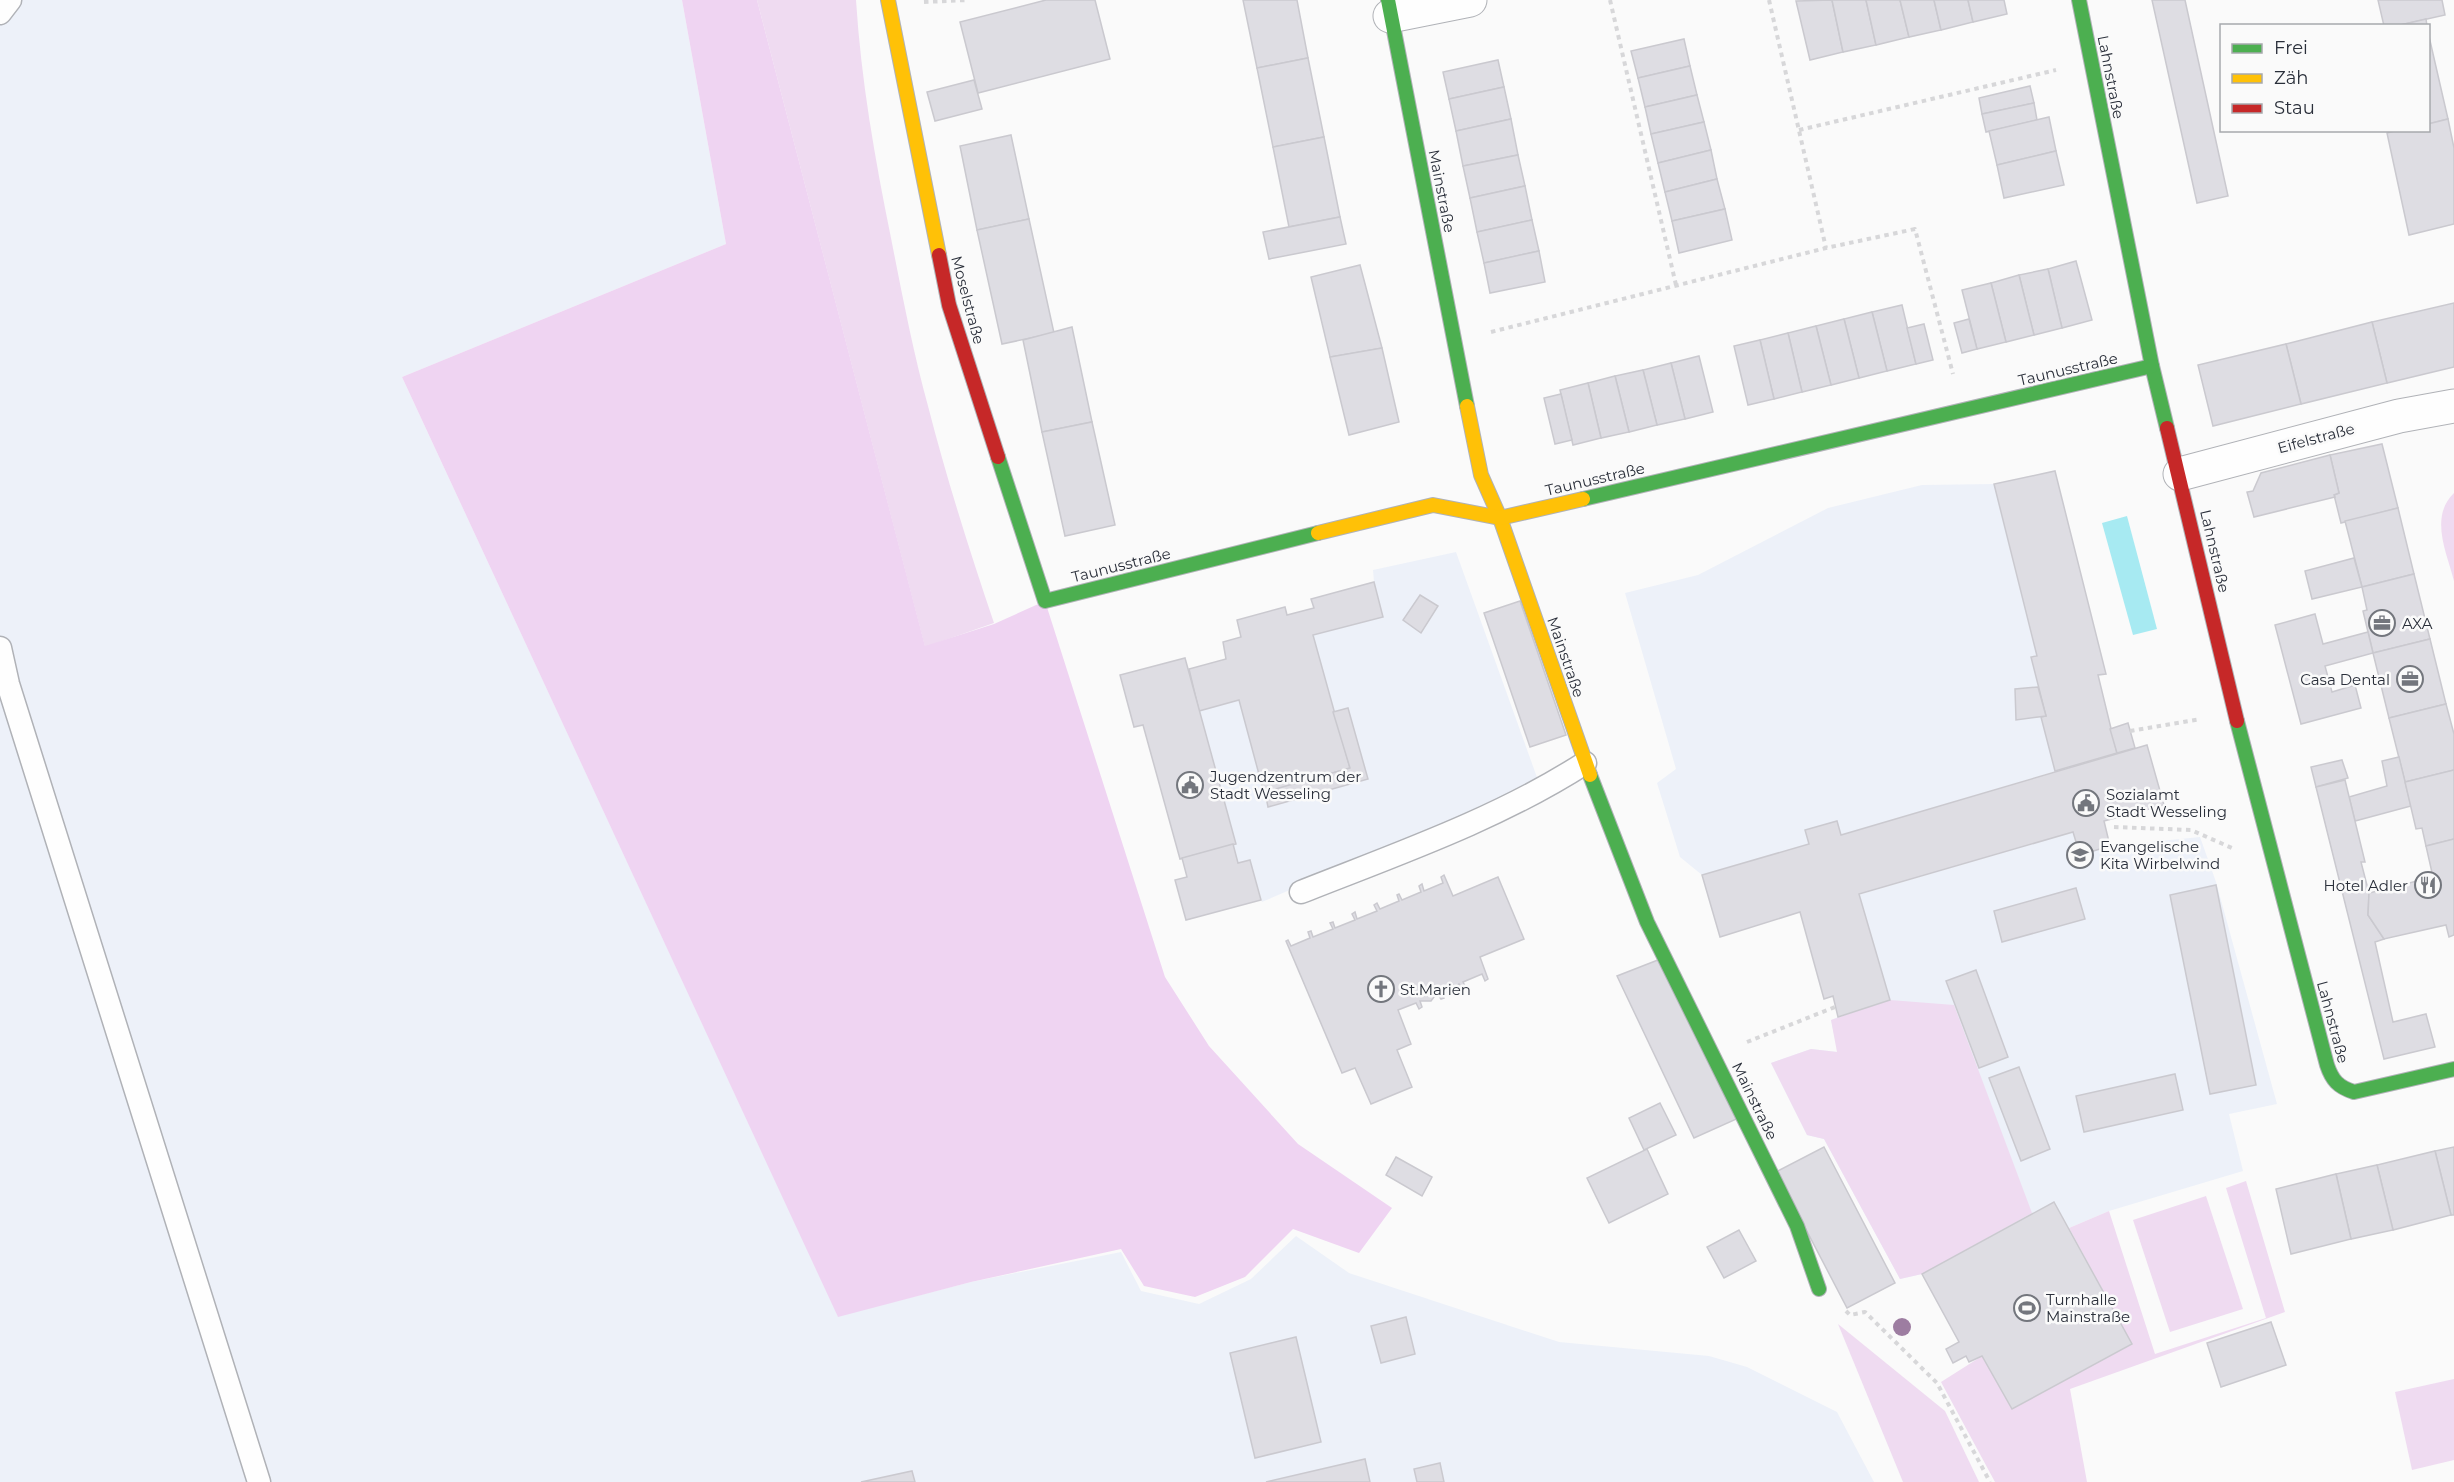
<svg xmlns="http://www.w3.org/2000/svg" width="2454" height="1482" viewBox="0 0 2454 1482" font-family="Montserrat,sans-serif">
  <rect width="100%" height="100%" fill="#fafafa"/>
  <g fill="#edf1f9">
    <polygon points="0,0 682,0 726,244 402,377 838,1316 971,1282 1121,1252 1141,1291 1199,1304 1251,1279 1296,1236 1349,1273 1559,1342 1709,1356 1747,1367 1837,1412 1874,1482 0,1482"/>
    <polygon points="2055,471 2106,674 2098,676 2117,753 1841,835 1837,821 1809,844 1702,875 1680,857 1657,783 1676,769 1625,593 1698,575 1828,508 1922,485 1994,484"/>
    <polygon points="1456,552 1539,783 1262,902 1250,860 1238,863 1189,669 1226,659 1223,642 1241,637 1237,620 1285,607 1287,615 1313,608 1311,599 1374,582 1373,570"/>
    <polygon points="2073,832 2080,855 2110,846 2200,837 2216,882 2277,1104 2229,1114 2243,1171 2109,1211 2069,1228 2054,1202 1922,1274 1900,1279 1824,1139 1807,1135 1771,1063 1811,1049 1838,1052 1831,1020 1838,1017 1833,997 1824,999 1800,912"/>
  </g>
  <g fill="#efdbf1">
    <path d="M757,0H856C861,80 875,159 891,238C902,294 913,351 928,406C947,480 970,552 994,623L925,647Z"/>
    <path d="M2454,493V581C2447,553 2429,517 2454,493Z"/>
    <polygon points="1890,1000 1954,1005 2032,1213 1922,1274 1900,1279 1824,1139 1807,1135 1771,1063 1811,1049 1837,1052 1831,1020"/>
    <polygon points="2246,1181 2285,1312 2070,1389 2087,1482 1995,1482 1941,1382 1982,1356 2012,1409 2132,1344 2069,1228 2109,1211 2155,1354 2266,1318 2226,1188"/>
    <polygon points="2206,1196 2243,1309 2170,1332 2133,1220"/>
    <polygon points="1838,1324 1945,1411 1979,1482 1903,1482"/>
    <polygon points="2454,1379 2454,1460 2412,1470 2395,1392"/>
  </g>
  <polygon fill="#efd4f2" points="682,0 757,0 925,646 994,624 1045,601 1165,977 1209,1046 1298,1144 1392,1208 1359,1253 1293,1229 1245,1277 1195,1297 1144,1286 1121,1249 971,1282 838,1317 402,377 726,244"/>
  <polygon fill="#a7eaf2" points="2127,516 2157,629 2133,635 2102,523"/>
  <g fill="#dedde3" stroke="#cac9cf" stroke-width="1.5">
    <polygon points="1046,0 1095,0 1110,59 978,93 960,22"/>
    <polygon points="1243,0 1297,0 1308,58 1257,68"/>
    <polygon points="1832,0 1843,52 1810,60 1796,1"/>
    <polygon points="1832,0 1866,0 1876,45 1843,52"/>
    <polygon points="1866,0 1900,0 1909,37 1876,45"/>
    <polygon points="1900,0 1934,0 1941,30 1909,37"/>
    <polygon points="1934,0 1968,0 1973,22 1941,30"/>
    <polygon points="1968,0 2004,0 2007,14 1973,22"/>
    <polygon points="2152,0 2185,0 2228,196 2197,203"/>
    <polygon points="2378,0 2442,0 2445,15 2396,26 2384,26"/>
    <polygon points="2426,19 2427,26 2396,26"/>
    <polygon points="2428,32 2448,119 2428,124"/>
    <polygon points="1684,39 1690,66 1638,78 1631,51"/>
    <polygon points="1308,58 1324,137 1273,147 1257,68"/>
    <polygon points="1498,60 1504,87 1449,99 1443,72"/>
    <polygon points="1690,66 1697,95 1645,107 1638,78"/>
    <polygon points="974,80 982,109 935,121 927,92"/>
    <polygon points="2030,86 2034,103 1982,114 1979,98"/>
    <polygon points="1504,87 1511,119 1456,131 1449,99"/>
    <polygon points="1697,95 1704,122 1651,134 1645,107"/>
    <polygon points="2034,103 2037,120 1986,132 1982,114"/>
    <polygon points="2049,117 2056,151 1997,165 1989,131"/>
    <polygon points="1511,119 1518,155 1463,166 1456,131"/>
    <polygon points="2448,119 2454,148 2454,224 2409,235 2387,133 2398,130 2428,130 2428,124"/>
    <polygon points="1704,122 1711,150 1658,163 1651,134"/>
    <polygon points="1011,135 1029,219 977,230 960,146"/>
    <polygon points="1324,137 1340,217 1289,227 1273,147"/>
    <polygon points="1711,150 1717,179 1665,192 1658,163"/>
    <polygon points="2056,151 2064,185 2004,198 1997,165"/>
    <polygon points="1518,155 1525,186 1470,198 1463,166"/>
    <polygon points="1717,179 1725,209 1672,221 1665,192"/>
    <polygon points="1525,186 1532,220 1477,232 1470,198"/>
    <polygon points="1725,209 1732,240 1679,253 1672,221"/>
    <polygon points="1340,217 1346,244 1269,259 1263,232"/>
    <polygon points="1029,219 1054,333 1002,344 977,230"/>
    <polygon points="1532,220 1539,251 1484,263 1477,232"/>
    <polygon points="1539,251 1545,282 1490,293 1484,263"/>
    <polygon points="2076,261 2092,320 2062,328 2048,269"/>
    <polygon points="1360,265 1382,348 1330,357 1311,277"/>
    <polygon points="2048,269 2062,328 2034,335 2019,275"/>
    <polygon points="2019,275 2034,335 2006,342 1991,283"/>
    <polygon points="1991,283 2006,342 1977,349 1962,290"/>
    <polygon points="2454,303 2454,367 2387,383 2372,322"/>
    <polygon points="1902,305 1916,364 1887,371 1872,312"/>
    <polygon points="1872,312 1887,371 1859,378 1844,319"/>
    <polygon points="1844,319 1859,378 1831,385 1816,326"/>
    <polygon points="1969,319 1977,349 1962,353 1954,323"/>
    <polygon points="2372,322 2387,383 2301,404 2286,344"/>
    <polygon points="1924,324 1933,360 1916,364 1907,328"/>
    <polygon points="1816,326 1831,385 1802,392 1788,333"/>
    <polygon points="1072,327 1092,422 1042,432 1023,340"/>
    <polygon points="1788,333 1802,392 1774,399 1760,340"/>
    <polygon points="1760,340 1774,399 1748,405 1734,346"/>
    <polygon points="2286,344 2301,404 2213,426 2198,365"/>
    <polygon points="1382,348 1399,422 1349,435 1330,357"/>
    <polygon points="1699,356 1713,412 1685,419 1671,363"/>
    <polygon points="1671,363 1685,419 1657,425 1643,370"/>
    <polygon points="1643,370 1657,425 1629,432 1615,376"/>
    <polygon points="1615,376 1629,432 1601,438 1588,383"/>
    <polygon points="1588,383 1601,438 1573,445 1560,390"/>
    <polygon points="1561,394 1572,440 1555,444 1544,398"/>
    <polygon points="1092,422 1115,525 1065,536 1042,432"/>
    <polygon points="2382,444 2398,508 2341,523 2334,495 2339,493 2330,455"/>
    <polygon points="2330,455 2339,493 2334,495 2335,497 2254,517 2247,492 2253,491 2261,473"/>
    <polygon points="2055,471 2106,674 2098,675 2117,753 2055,771 2041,717 2046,716 2031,657 2037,656 1994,484"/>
    <polygon points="2398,508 2414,574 2362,587 2345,521"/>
    <polygon points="2354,558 2362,587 2312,599 2305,571"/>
    <polygon points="2414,574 2430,639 2373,653 2363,611 2367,610 2362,587"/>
    <polygon points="1374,582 1383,617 1313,635 1350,768 1264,793 1239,700 1199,711 1189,669 1226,659 1223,642 1241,637 1237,620 1285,607 1287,615 1314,608 1311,599"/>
    <polygon points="1420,595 1438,606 1421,633 1403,620"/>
    <polygon points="1520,601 1566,735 1530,747 1484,613"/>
    <polygon points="2315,614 2323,644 2368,632 2373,653 2325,666 2332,692 2355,685 2361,708 2301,724 2275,625"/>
    <polygon points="2430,639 2446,704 2389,718 2373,653"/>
    <polygon points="1185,658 1236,844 1180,859 1143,725 1134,727 1120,675"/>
    <polygon points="2038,687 2046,716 2016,720 2015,689"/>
    <polygon points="2446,704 2454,734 2454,770 2405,782 2389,718"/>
    <polygon points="1348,708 1368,779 1268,807 1265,792 1350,768 1333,712"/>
    <polygon points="2128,723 2135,748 2117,753 2110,729"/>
    <polygon points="2147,745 2164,805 2104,821 2110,846 2080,855 2073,832 1859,894 1890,1000 1838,1017 1833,996 1824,999 1800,912 1720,937 1702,875 1809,844 1805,830 1837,821 1841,835"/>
    <polygon points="2399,757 2411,806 2355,821 2349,797 2387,786 2382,761"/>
    <polygon points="2342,760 2348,778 2316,787 2311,767"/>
    <polygon points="2454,770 2454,839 2426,846 2422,828 2416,829 2405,782"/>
    <polygon points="2345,780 2365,862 2361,862 2369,893 2368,915 2384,939 2375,942 2393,1022 2426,1014 2435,1047 2384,1059 2316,787"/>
    <polygon points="2454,839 2454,935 2449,937 2446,925 2384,939 2368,915 2369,893 2433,877 2426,846"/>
    <polygon points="1233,844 1238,863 1250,860 1261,900 1186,920 1175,880 1187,877 1182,858"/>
    <polygon points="1444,875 1453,896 1498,877 1524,939 1480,957 1488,979 1485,981 1482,974 1463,982 1466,988 1463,990 1459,984 1451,993 1441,992 1444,998 1441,999 1437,993 1431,1001 1420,1001 1422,1007 1419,1009 1416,1003 1398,1010 1411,1044 1397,1050 1412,1087 1371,1104 1355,1068 1342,1073 1286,941 1288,940 1291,946 1310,938 1308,932 1311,931 1313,937 1333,929 1330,923 1333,922 1335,928 1355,920 1352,914 1355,912 1357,919 1377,911 1374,905 1377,903 1380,909 1399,901 1397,895 1399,894 1402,900 1421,892 1419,886 1422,884 1424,891 1443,883 1441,877"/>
    <polygon points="2216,885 2256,1085 2210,1094 2170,895"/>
    <polygon points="2076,888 2085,919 2002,942 1994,911"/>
    <polygon points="1663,958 1741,1117 1694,1138 1617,976"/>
    <polygon points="1976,970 2008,1057 1979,1068 1946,981"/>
    <polygon points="2019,1067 2050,1149 2021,1161 1989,1078"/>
    <polygon points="2175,1074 2183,1110 2084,1132 2076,1096"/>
    <polygon points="1660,1103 1676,1135 1644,1150 1629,1118"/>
    <polygon points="1824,1147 1895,1283 1847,1308 1776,1172"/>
    <polygon points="2454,1147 2454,1215 2451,1215 2435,1151"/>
    <polygon points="1647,1149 1668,1194 1609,1223 1587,1178"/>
    <polygon points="2435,1151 2451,1215 2393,1230 2377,1165"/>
    <polygon points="1396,1157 1432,1177 1422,1196 1386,1175"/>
    <polygon points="2377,1165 2393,1230 2351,1239 2336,1174"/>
    <polygon points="2336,1174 2351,1239 2291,1254 2276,1189"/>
    <polygon points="2054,1202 2132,1344 2012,1409 1982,1356 1969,1362 1966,1356 1953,1363 1946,1349 1959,1342 1922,1274"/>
    <polygon points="1739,1230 1756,1261 1724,1278 1707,1247"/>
    <polygon points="1406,1317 1415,1354 1381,1363 1371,1326"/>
    <polygon points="2271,1322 2286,1365 2221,1387 2207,1343"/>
    <polygon points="1296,1337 1321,1442 1255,1458 1230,1353"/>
    <polygon points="1365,1459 1370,1482 1266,1482"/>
    <polygon points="1440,1463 1444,1482 1417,1482 1414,1469"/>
    <polygon points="912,1471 915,1482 861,1482"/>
  </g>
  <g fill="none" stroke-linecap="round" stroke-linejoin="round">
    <defs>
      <g id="lane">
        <polyline points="0,13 10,0"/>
        <polyline points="0,648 8,684 259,1482"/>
        <path d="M1301,892C1397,854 1498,819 1585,763"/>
      </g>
      <g id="street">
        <polyline points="1390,16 1470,0"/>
        <polyline points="2180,474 2399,416 2454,406"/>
      </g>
      <g id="fast">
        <polyline points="1388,0 1467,406"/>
        <polyline points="2079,0 2152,366 2167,428"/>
        <polyline points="998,457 1045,601 1318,533"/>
        <polyline points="1583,499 2152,366"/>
        <path d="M2237,721L2327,1065C2332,1080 2338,1087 2354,1092L2454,1069"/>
        <polyline points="1590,775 1647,922 1797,1226 1819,1289"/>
      </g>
      <g id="slow">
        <polyline points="888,0 939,255"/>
        <polyline points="1467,406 1481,475 1500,518 1590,775"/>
        <polyline points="1318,533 1433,505 1500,518 1583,499"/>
      </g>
      <g id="jam">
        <polyline points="939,255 949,305 998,457"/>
        <polyline points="2167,428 2237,721"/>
      </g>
    </defs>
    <use href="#lane" stroke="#b0b2b7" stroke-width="25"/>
    <use href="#street" stroke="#b0b2b7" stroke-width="35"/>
    <use href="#fast" stroke="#b0b2b7" stroke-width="16"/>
    <use href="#slow" stroke="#b0b2b7" stroke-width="16"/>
    <use href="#jam" stroke="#b0b2b7" stroke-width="16"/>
    <g stroke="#d7d7d9" stroke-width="4" stroke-dasharray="4.5 4.5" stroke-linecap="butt">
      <polyline points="1610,0 1676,285"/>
      <polyline points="1769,0 1826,248"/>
      <polyline points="924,2 968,0"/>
      <polyline points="1799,130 2056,70"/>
      <polyline points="1491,332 1826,248 1915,229 1953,374"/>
      <polyline points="2130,731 2201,719"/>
      <polyline points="2114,827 2191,830 2232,848"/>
      <polyline points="1747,1042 1835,1007"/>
      <polyline points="1846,1311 1850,1315 1865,1312 1937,1383 1990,1482"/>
    </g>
    <use href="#lane" stroke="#fefefe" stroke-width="22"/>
    <use href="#street" stroke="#fefefe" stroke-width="33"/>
    <use href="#fast" stroke="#4caf50" stroke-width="14"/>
    <use href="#slow" stroke="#ffc107" stroke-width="14"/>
    <use href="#jam" stroke="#c62828" stroke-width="14"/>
  </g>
  <circle fill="#9d7da1" cx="1902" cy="1327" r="9"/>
  <defs>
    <symbol id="office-ring" viewBox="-11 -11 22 22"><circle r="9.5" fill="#fafafa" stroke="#73767d" stroke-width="1.5"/><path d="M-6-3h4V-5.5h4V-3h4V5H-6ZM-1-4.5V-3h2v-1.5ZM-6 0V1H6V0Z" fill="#73767d"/></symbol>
    <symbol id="civic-ring" viewBox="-11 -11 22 22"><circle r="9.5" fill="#fafafa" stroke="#73767d" stroke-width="1.5"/><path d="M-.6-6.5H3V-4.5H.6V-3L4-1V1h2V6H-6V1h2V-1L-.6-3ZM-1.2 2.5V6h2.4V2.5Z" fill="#73767d"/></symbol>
    <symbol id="school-ring" viewBox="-11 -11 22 22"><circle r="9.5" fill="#fafafa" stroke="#73767d" stroke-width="1.5"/><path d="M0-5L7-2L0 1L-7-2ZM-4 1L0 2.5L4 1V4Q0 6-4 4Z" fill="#73767d"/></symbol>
    <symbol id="restaurant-ring" viewBox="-11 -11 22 22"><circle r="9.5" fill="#fafafa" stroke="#73767d" stroke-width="1.5"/><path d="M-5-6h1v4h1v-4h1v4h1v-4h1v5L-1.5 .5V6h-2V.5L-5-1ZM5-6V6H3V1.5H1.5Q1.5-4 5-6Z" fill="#73767d"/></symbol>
    <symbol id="church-ring" viewBox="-11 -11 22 22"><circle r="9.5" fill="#fafafa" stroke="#73767d" stroke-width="1.5"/><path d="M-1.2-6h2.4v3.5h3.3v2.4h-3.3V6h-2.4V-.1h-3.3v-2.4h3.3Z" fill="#73767d"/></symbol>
    <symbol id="stadium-ring" viewBox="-11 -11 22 22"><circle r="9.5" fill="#fafafa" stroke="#73767d" stroke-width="1.5"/><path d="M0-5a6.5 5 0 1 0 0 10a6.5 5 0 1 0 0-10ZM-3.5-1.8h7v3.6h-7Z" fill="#73767d"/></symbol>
  </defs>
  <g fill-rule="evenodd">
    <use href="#office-ring" x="2367" y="608" width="30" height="30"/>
    <use href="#office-ring" x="2395" y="664" width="30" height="30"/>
    <use href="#civic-ring" x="1175" y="770" width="30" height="30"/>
    <use href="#civic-ring" x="2071" y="788" width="30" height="30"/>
    <use href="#school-ring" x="2065" y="840" width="30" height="30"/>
    <use href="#restaurant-ring" x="2413" y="870" width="30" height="30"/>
    <use href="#church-ring" x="1366" y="974" width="30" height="30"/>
    <use href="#stadium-ring" x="2012" y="1293" width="30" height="30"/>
  </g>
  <g text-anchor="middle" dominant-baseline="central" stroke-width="5" stroke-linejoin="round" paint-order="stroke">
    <g font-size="15" fill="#2a2f3a" stroke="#fafafa">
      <text transform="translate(2111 77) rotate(79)">Lahnstraße</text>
      <text transform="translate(1442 191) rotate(79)">Mainstraße</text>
      <text transform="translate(968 300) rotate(75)">Moselstraße</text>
      <text transform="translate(2068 369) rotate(-13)">Taunusstraße</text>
      <text transform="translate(2316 438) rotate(-15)">Eifelstraße</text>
      <text transform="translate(1595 479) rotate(-13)">Taunusstraße</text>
      <text transform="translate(2215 551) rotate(77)">Lahnstraße</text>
      <text transform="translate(1121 565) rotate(-14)">Taunusstraße</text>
      <text transform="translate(1566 657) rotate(71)">Mainstraße</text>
      <text transform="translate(2333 1022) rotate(75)">Lahnstraße</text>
      <text transform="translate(1755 1101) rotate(64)">Mainstraße</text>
    </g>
    <g font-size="15" fill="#2a2f3a" stroke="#fafafa" text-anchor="start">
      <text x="2402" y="623">AXA</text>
      <text x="2390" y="679" text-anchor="end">Casa Dental</text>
      <text x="1210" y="776">Jugendzentrum der<tspan x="1210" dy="17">Stadt Wesseling</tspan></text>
      <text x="2106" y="794">Sozialamt<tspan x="2106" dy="17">Stadt Wesseling</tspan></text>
      <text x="2100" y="846">Evangelische<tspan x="2100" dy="17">Kita Wirbelwind</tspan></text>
      <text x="2408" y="885" text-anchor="end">Hotel Adler</text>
      <text x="1400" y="989">St.Marien</text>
      <text x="2046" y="1299">Turnhalle<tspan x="2046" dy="17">Mainstraße</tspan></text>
    </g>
  </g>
  <rect x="2220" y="24" width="210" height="108" fill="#fafafa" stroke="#a7a9ad" stroke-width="1.5"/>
  <rect x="2232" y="44" width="30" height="9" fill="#4caf50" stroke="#a7a9ad" stroke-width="1.5"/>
  <text x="2274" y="54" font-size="18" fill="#2a2f3a">Frei</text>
  <rect x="2232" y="74" width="30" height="9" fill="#ffc107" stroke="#a7a9ad" stroke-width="1.5"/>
  <text x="2274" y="84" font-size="18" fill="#2a2f3a">Zäh</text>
  <rect x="2232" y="104" width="30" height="9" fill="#c62828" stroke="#a7a9ad" stroke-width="1.5"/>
  <text x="2274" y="114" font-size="18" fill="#2a2f3a">Stau</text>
</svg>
